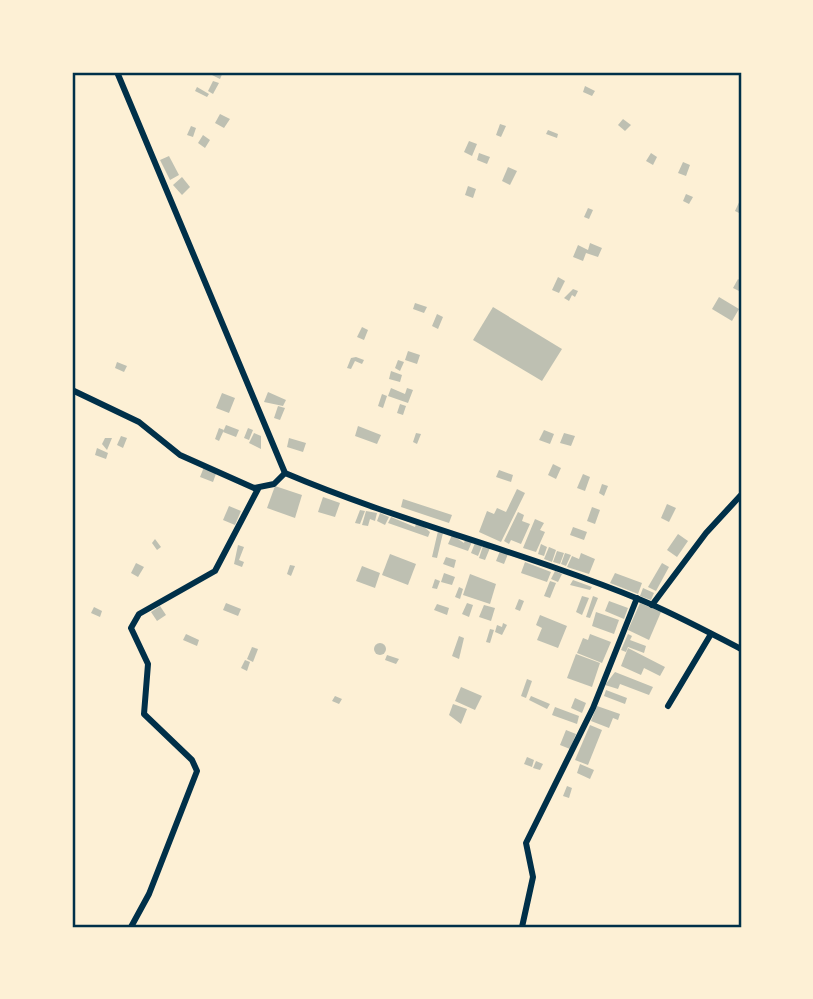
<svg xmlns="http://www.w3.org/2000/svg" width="813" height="999" viewBox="0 0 813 999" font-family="'Titillium Web',sans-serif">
  <rect width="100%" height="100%" fill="#fdf0d5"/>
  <g fill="#bec0b2">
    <polygon points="206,72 223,72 220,79"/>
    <polygon points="213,81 219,83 213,94 208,91"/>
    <polygon points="585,86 595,91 592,96 583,92"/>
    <polygon points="197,87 209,94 207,97 195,91"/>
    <polygon points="220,114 230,119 224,128 215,123"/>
    <polygon points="623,119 631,125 625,131 618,125"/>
    <polygon points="500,124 506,126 501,137 496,135"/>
    <polygon points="191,126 196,128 193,137 187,135"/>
    <polygon points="548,130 558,134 557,138 546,134"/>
    <polygon points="203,135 210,140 205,148 198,143"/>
    <polygon points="469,141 477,144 472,156 464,152"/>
    <polygon points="479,153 490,157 487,164 477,160"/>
    <polygon points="651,153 657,157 653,165 646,161"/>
    <polygon points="169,156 179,175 170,180 160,160"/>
    <polygon points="683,162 690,165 686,176 678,173"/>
    <polygon points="508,167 517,171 510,185 502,181"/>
    <polygon points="182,177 190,187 182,195 173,185"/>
    <polygon points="468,186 476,189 473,198 465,195"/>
    <polygon points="686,194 693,197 689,204 683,201"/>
    <polygon points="741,198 741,214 735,211"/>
    <polygon points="588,208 593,210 589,219 584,217"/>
    <polygon points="590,243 602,248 598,257 586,253 583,261 573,257 578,245 588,250"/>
    <polygon points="558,277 565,281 559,293 552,290"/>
    <polygon points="738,279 741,281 741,292 733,288"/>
    <polygon points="573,289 578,291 575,297 572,295 569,301 564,298"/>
    <polygon points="719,297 739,309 732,321 712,309"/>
    <polygon points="415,303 427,307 424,313 413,309"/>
    <polygon points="493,307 562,349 542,381 473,340"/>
    <polygon points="437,314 443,317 438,329 432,326"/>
    <polygon points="362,327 368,330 364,340 357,337"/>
    <polygon points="408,351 420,355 417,364 405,360"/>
    <polygon points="356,357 364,360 362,364 355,361 351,369 347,368 351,358"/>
    <polygon points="398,360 404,362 400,371 395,368"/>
    <polygon points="117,362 127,366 124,372 115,368"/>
    <polygon points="391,371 402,375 400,382 389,379"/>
    <polygon points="391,388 405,394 407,388 413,390 408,403 388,396"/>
    <polygon points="268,392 286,400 283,406 264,402"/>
    <polygon points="222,393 235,398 229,413 216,408"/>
    <polygon points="382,394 387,396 383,408 378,406"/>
    <polygon points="400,404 406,406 403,415 397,413"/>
    <polygon points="278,406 285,408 280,420 274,418"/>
    <polygon points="226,425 239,430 236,437 223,432"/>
    <polygon points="358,426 381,435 377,444 355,436"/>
    <polygon points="219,428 224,430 219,441 215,439"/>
    <polygon points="248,428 253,430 249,440 244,438"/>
    <polygon points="544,430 554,434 550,444 539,440"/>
    <polygon points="254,433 261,436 261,449 249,443"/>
    <polygon points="416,433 421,434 417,444 413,442"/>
    <polygon points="564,433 575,436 571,446 560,443"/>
    <polygon points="121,436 127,438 123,448 117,445"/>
    <polygon points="105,438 112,438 107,450 102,444"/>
    <polygon points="289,438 306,443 303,452 287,447"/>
    <polygon points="97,448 108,453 106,459 95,455"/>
    <polygon points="553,464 561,468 556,479 548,475"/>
    <polygon points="204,467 217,471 213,482 200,477"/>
    <polygon points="499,470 513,475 511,482 496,477"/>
    <polygon points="583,474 590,477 585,491 577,488"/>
    <polygon points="602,484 608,486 604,496 599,493"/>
    <polygon points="275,486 302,495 295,518 267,508"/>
    <polygon points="517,489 525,493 501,542 479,532 487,511 494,514 497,508 506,512"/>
    <polygon points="323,497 340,503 335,517 318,512"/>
    <polygon points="403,499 452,515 449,523 401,507"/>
    <polygon points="667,504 676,508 669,522 661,518"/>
    <polygon points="229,506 241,511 235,525 223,520"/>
    <polygon points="592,507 600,510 595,524 587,521"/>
    <polygon points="360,510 365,511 360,524 355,523"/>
    <polygon points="366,511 377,513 375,521 370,519 368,526 362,525"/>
    <polygon points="518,512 524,515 522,521 530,524 521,544 511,540 509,544 504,541"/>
    <polygon points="380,513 389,517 385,525 377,521"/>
    <polygon points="391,517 415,527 416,524 424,527 430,532 428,537 388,523"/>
    <polygon points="535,519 544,523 540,530 545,532 536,552 523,548"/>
    <polygon points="573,527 587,532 584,540 570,535"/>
    <polygon points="438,531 443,533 437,558 432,557"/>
    <polygon points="678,534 688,541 677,557 667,550"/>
    <polygon points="452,535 464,543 465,540 472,542 468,551 448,544"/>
    <polygon points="155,539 161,547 157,550 152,543"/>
    <polygon points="475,543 482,546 478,556 471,553"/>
    <polygon points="541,544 547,547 544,556 538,554"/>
    <polygon points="238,545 244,547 239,560 244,562 242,567 234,564"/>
    <polygon points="483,546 490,548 485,560 479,558"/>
    <polygon points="549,547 556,550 552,562 544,559"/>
    <polygon points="500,551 508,554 504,564 496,561"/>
    <polygon points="557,551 564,553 560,564 553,562"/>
    <polygon points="565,553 571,555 566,566 561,564"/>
    <polygon points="581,553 595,559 589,574 567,567 572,556 579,559"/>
    <polygon points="390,554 416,564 408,585 382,575"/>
    <polygon points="446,557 456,560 454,568 443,564"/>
    <polygon points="525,562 551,572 547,582 521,573"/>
    <polygon points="136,563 144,567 138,577 131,573"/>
    <polygon points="662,563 669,567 656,591 648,587"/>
    <polygon points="290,565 295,566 291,576 287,574"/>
    <polygon points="362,566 380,573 375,588 356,581"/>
    <polygon points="555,571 562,574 558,582 551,579"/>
    <polygon points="444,573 455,577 452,585 441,582"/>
    <polygon points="615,573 642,583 638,594 610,583"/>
    <polygon points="470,574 496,584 490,604 463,595"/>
    <polygon points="435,579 440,581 437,589 432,588"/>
    <polygon points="573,580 592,587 590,590 570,585"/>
    <polygon points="550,581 556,583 550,598 544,596"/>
    <polygon points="459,587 463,589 460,599 455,597"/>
    <polygon points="643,588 654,593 651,600 640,596"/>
    <polygon points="582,596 589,598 582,615 576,612"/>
    <polygon points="593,596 598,598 590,618 586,617"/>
    <polygon points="519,599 524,601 520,611 515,609"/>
    <polygon points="609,601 628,608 624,619 605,611"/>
    <polygon points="226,603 241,609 238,616 223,610"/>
    <polygon points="467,603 473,605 469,617 462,614"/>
    <polygon points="640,603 661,612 649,640 628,630"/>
    <polygon points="437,604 449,608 447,615 434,610"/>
    <polygon points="484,605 495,608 491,621 479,617"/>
    <polygon points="160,606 166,615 157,621 151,612"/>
    <polygon points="94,607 102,611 100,617 91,613"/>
    <polygon points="596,612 619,620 614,634 592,626"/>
    <polygon points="540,615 567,626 558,648 537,640 542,628 536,625"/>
    <polygon points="503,623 507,625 502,635 495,632 497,625 502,627"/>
    <polygon points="490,629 494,630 490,643 486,642"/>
    <polygon points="186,634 199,640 197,646 183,640"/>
    <polygon points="590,634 611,642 602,663 577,653 583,638 588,640"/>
    <polygon points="628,634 632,636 630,640 646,646 644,653 628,647 626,652 621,650"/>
    <polygon points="459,636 464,638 459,659 452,656"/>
    <circle cx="380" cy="649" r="6"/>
    <polygon points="252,647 258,649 253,662 247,659"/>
    <polygon points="628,648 665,667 660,676 644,668 641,675 621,666"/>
    <polygon points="576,654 600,663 592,687 567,678"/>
    <polygon points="387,655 399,659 396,664 385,660"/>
    <polygon points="245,660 250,662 247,671 241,668"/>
    <polygon points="615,672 653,687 649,695 620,684 618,689 605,685"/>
    <polygon points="527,679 532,681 526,698 521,696"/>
    <polygon points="461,687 482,696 475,710 455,701"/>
    <polygon points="606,690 627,698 625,704 604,696"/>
    <polygon points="335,696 342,699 339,704 332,701"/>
    <polygon points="531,696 550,704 547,709 529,700"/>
    <polygon points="575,698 586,703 582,713 571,708"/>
    <polygon points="453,704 467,709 461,724 449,715"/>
    <polygon points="597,706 620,714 618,720 613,718 609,728 591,721"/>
    <polygon points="555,707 579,716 577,724 552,715"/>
    <polygon points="590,725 602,730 588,765 575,760"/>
    <polygon points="566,730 576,734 570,749 560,745"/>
    <polygon points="527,757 534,760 532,767 524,764"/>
    <polygon points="536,761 543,764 540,770 533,768"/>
    <polygon points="580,764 594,770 590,779 577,773"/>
    <polygon points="567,786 572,788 569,798 563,796"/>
  </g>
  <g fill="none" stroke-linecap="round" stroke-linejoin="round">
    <g stroke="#003049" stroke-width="6">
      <path d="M117,72L285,473C400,522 524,552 641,600C675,614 708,632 741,649"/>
      <polyline points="72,390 139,422 180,455 254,488 274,484 285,473"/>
      <polyline points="652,605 706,533 741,495"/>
      <polyline points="668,706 711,634"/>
      <polyline points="131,927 149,894 197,771 192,760 144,714 148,664 131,628 139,614 215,571 258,489"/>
      <polyline points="522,927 533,877 526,843 593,708 637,598"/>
    </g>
  </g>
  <rect width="813" height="999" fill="none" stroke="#fdf0d5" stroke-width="147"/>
  <rect x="74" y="74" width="666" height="852" fill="none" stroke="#003049" stroke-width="2.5"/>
</svg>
